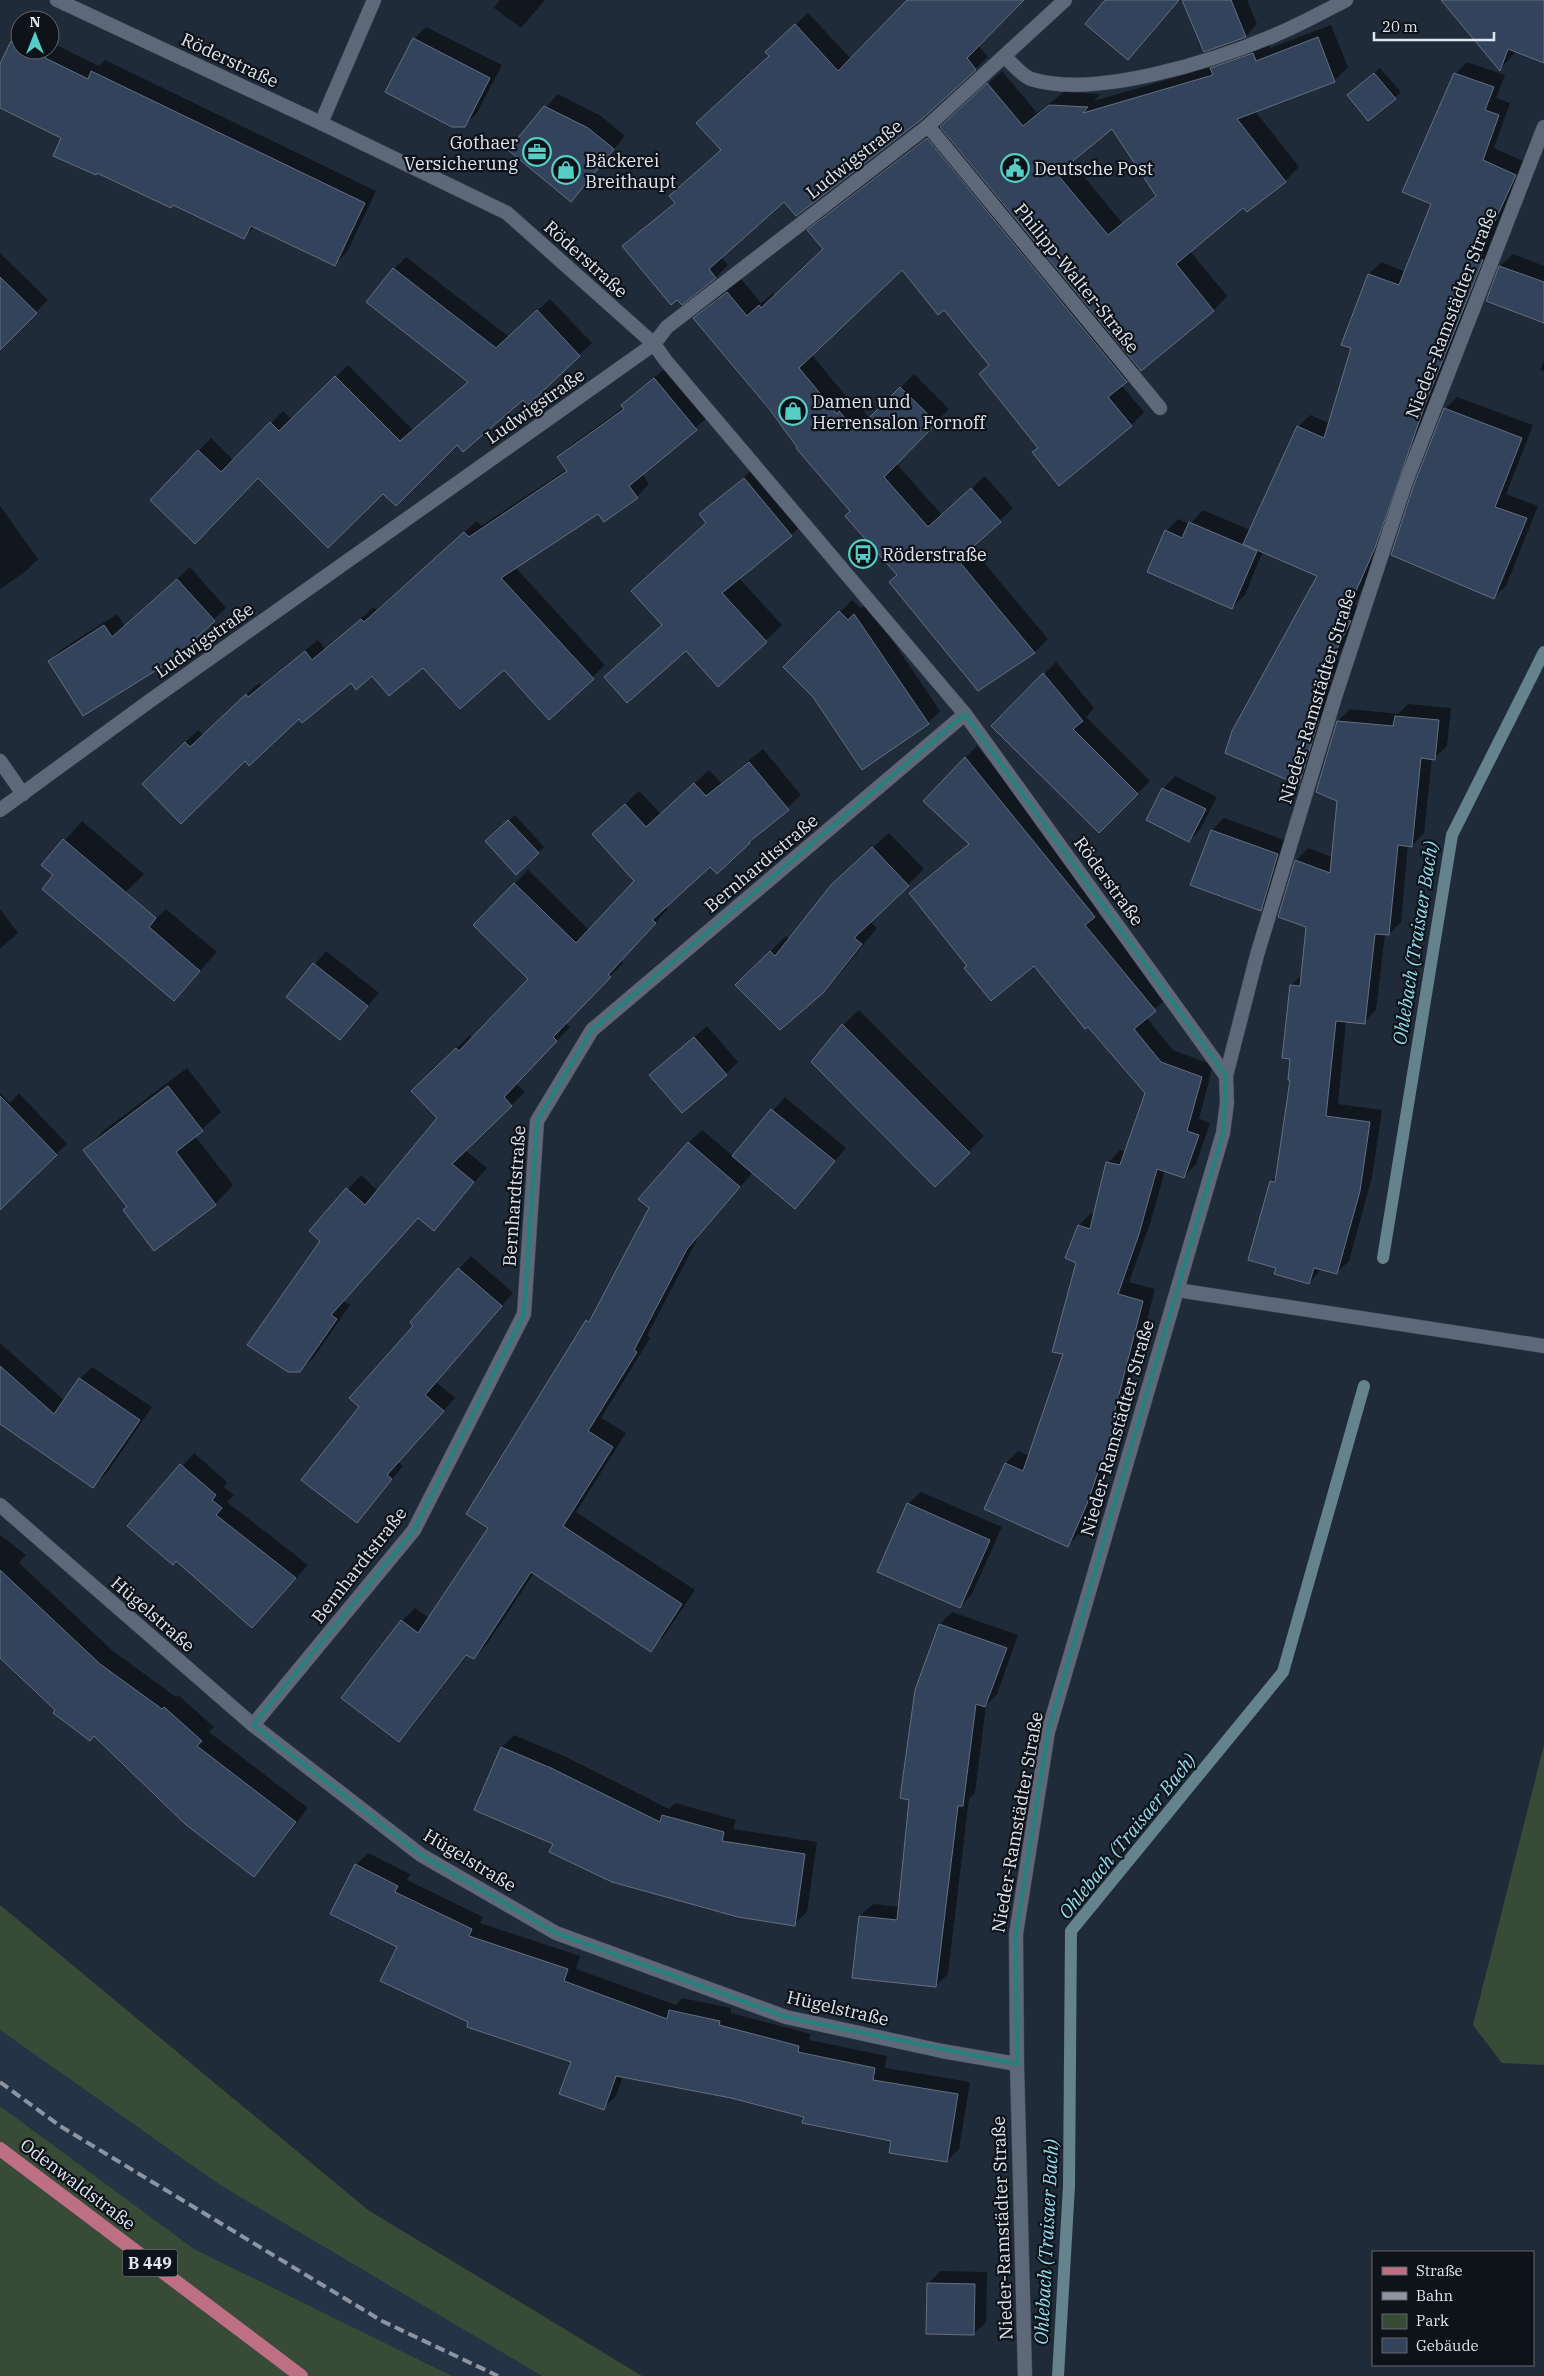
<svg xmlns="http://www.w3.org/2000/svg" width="1544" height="2376" viewBox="0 0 1544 2376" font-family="'IBM Plex Serif',serif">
  <rect width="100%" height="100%" fill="#202b39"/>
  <polygon fill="#253347" points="0,2030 220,2185 542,2376 452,2376 194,2249 0,2106"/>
  <g fill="#384b36">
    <polygon points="1544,1745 1544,2065 1502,2063 1473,2025"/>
    <polygon points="0,1905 368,2210 642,2376 542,2376 220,2185 0,2030"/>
    <polygon points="0,2106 194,2249 452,2376 0,2376"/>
  </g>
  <g fill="#0007" fill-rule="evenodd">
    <polygon points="500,0 545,0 521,28 494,8"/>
    <polygon points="909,0 1023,0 978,45 988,57 922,118 785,200 721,257 728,265 716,277 682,303 624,246 675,202 722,150 779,40 808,13 851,59"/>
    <polygon points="1107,0 1179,0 1128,58"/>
    <polygon points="1184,0 1247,0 1257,24 1246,36 1204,50"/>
    <polygon points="1442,0 1544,0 1544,62 1517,51 1500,69"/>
    <path d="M1331,25L1348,67L1334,81L1255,111L1299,167L1285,181L1247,211L1243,206L1190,251L1227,296L1214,310L1141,369L1140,368L1121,385L1144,412L1131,426L1039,447L990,364L945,308L902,268L812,355L850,401L853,399L870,419L914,374L949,409L896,463L942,515L985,476L1013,508L971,547L1048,639L1035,652L978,690L851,511L694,318L708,305L741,279L761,303L773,293L775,296L824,249L809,230L822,217L940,126L941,127L1002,71L1037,113L1064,92L1100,94L1094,101L1214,66L1225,54L1267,40L1270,48ZM1112,127L1157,194L1122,223L1071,161Z"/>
    <polygon points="426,27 502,65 477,113 464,125 414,39"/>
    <polygon points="20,35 20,50 50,50 50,42 99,66 105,60 376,191 347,252 335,264 255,226 244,237 63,138 0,107 0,67 12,42"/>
    <polygon points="1467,62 1505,75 1496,98 1510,103 1494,148 1527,163 1489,246 1494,248 1386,535 1355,605 1362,609 1337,659 1344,662 1325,707 1330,707 1311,772 1299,783 1318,575 1263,551 1245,595 1232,607 1166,531 1178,519 1190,524 1203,510 1250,530 1298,427 1310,415 1329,423 1352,348 1343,344 1369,274 1381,262 1406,272 1432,204 1455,74"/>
    <polygon points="1380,68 1401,92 1369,119 1349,95"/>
    <polygon points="558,94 601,116 625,136 571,200 509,150"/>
    <polygon points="0,253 48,300 0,349"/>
    <polygon points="1513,254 1544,266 1544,321 1487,301 1500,266"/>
    <polygon points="406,257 509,337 550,299 592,343 528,403 523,398 383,492 258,477 152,500 211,438 234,461 283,411 292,420 348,365 413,430 469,382 394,269"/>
    <polygon points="1544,360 1544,371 1540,370"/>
    <polygon points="667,367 708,417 642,474 649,484 637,497 605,521 598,512 515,567 605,665 549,718 504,669 423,666 372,674 351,682 299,717 245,759 143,784 198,730 203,735 259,683 261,685 318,640 325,649 374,607 376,610 477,521 481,526 567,469 559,457 571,445 624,407 623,405 635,393"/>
    <polygon points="1457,397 1533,425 1506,494 1538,506 1506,586 1493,598 1445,409"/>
    <polygon points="760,463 807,520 791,535 739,578 782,625 719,685 663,624 648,576 707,522 701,514"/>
    <polygon points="0,506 38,559 26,571 0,589"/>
    <polygon points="190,567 226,608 170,660 49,661 62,649 117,614 125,626"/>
    <polygon points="852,600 861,608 867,603 940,711 928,723 814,696 785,667"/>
    <polygon points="1056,662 1094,708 1086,717 1150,781 1099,831 993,726"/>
    <polygon points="1408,704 1451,708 1447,746 1434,758 1432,758 1424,833 1412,846 1408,845 1401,922 1389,934 1385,934 1376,1010 1364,1022 1346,1021 1338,1104 1382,1110 1372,1177 1349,1261 1336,1273 1321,1269 1309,1283 1271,1182 1277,1175 1291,1079 1291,986 1302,974 1307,926 1296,861 1308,848 1332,857 1338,800 1338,721 1350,709 1398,714"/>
    <polygon points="977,746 1106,904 1098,913 1167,998 1146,1017 1173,1050 1213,1065 1199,1119 1210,1123 1196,1164 1184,1177 1165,1170 1151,1221 1129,1282 1155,1289 1126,1401 1129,1403 1099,1490 1080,1533 1067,1546 986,1509 1006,1463 1018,1451 1029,1456 1064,1353 1077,1262 1066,1258 1079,1225 1091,1213 1094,1214 1108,1163 1120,1150 1126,1152 1147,1093 1034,965 968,966 910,893 970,843 965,758"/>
    <polygon points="763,749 801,795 749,843 710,865 665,907 668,909 621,960 623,963 565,1023 570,1027 516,1083 525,1092 465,1150 487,1168 434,1229 419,1216 343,1301 350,1305 314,1357 300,1371 322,1241 310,1231 361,1175 378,1191 439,1118 413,1091 470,1035 473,1039 530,979 475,925 528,870 589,930 635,881 608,821 639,791 661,814 709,770 721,783"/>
    <polygon points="1175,776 1217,797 1201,828 1189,841 1163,789"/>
    <polygon points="515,815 544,847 538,853 492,835"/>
    <polygon points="1224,818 1290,842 1273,897 1261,910 1192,885 1212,830"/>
    <polygon points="82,821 144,874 126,892 86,924 55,875 43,865"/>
    <polygon points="889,833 924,869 870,922 877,928 838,976 822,993 737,985 786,936 790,940 849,870"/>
    <polygon points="0,909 18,933 0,949"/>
    <polygon points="166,909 217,952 174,999 121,954"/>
    <polygon points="326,951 379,993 340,1039 288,997"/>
    <polygon points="859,1010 984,1136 935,1185 843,1025"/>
    <polygon points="707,1026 738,1062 726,1074 651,1075"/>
    <polygon points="187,1068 221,1112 195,1136 233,1185 215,1204 128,1206 85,1150 103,1131"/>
    <polygon points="0,1093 10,1103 19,1093 67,1144 56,1154 0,1181"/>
    <polygon points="785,1097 846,1148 795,1207 753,1172 700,1234 647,1336 650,1338 601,1418 626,1433 576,1512 695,1590 664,1636 651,1650 534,1573 487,1644 474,1658 468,1654 412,1727 399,1740 402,1621 415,1608 429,1618 490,1527 587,1321 596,1312 688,1143 702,1130 733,1156"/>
    <polygon points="471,1256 513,1293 436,1382 455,1398 398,1462 403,1466 357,1521 361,1407 415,1326 459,1269"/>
    <polygon points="0,1343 65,1401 80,1379 92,1367 152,1407 106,1474 93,1486 0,1422"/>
    <polygon points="194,1453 227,1482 224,1487 234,1495 227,1502 308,1565 264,1614 176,1560 129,1526"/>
    <polygon points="921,1492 1002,1527 972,1594 960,1607 908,1504"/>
    <polygon points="0,1535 26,1555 19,1563 113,1651 176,1697 178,1695 214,1727 209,1732 308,1808 267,1862 254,1875 94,1735 57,1710 0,1656"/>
    <polygon points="952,1612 1018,1635 997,1694 986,1705 975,1793 969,1798 948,1974 935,1986 853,1977 860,1916 873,1904 900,1907 911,1799 916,1690 940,1624"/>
    <polygon points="514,1735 564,1756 669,1809 675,1803 736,1820 733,1829 817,1842 807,1912 794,1924 555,1843 475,1810 502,1747"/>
    <polygon points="368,1853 410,1874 407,1880 483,1917 480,1923 580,1956 576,1969 676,2005 682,1998 731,2008 731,2013 811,2034 809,2040 887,2056 885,2068 970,2082 959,2149 947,2161 892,2140 805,2116 732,2097 623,2076 616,2096 603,2108 572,2061 470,2022 398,1946 356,1865"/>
    <polygon points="940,2271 987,2272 986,2322 974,2334 928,2284"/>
  </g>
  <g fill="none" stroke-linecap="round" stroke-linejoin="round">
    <g stroke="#64838c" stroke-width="12">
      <polyline points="1383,1258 1452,835 1544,652"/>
      <polyline points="1058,2376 1069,2186 1071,1931 1283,1672 1364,1386"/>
    </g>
  </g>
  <g fill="#32435b" stroke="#647081" fill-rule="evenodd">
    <polygon points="907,0 1024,0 967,58 976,70 922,119 796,216 784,202 709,269 716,278 682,305 677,300 671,305 622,246 675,203 669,196 721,150 696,123 769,56 765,52 795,24 838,71"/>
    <polygon points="1105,0 1179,0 1128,60 1085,24"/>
    <polygon points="1182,0 1231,0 1246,37 1204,52"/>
    <polygon points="1441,0 1544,0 1544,63 1508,49 1500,71"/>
    <path d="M1318,37L1335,82L1237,119L1286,182L1247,212L1243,208L1176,264L1214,311L1141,371L940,127L987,83L1023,126L1049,105L1088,107L1083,113L1213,75L1210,68L1253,53L1256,61ZM1112,129L1156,196L1108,235L1057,174Z"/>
    <polygon points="413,38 490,78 465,127 452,127 385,92"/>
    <polygon points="11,41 20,46 20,50 29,50 88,79 91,71 365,203 335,266 251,226 244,239 173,205 171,208 97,173 96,175 53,156 61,138 0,108 0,64"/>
    <polygon points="1374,73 1396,99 1368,121 1347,95"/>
    <polygon points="1454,73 1494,87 1485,110 1499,115 1483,160 1516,175 1478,258 1483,260 1426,402 1375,548 1344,618 1351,621 1326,671 1333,674 1314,718 1319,719 1299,785 1225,753 1232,731 1317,576 1243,544 1297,426 1324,438 1351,348 1341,345 1368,274 1399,285 1431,204 1402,192"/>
    <polygon points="544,106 588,128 614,149 571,202 508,150"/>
    <polygon points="927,138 1127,382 1108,397 1132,426 1059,486 1032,452 1038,448 979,374 989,365 944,310 938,315 902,270 799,368 837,414 839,411 856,431 900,387 937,423 884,477 928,527 971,488 1001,522 958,560 1035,653 978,691 889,582 897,575 845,516 850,511 796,448 797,447 770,410 693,318 727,292 747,316 759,305 761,308 823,249 807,230"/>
    <polygon points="1499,266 1544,282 1544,323 1486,301"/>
    <polygon points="393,268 496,348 537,310 580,356 528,405 523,400 463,452 457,445 396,506 383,494 328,548 258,478 195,544 150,500 198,450 221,472 270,422 279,431 335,376 400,441 468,382 366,302"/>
    <polygon points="0,277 37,313 0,350"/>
    <polygon points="654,378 697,430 629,486 638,498 604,522 598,514 501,578 594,679 549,720 504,670 460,709 423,668 389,696 372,676 356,690 351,683 302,723 299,719 249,766 245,761 181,824 142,784 185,742 190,747 246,694 248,697 305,651 312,660 361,619 364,622 464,532 469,537 567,471 557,457 624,409 621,405"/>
    <polygon points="1444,408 1522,438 1495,507 1527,518 1494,599 1391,555 1413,487"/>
    <polygon points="744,478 792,536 722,593 767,642 718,687 686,651 627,703 604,677 662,625 631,591 706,523 699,514"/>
    <polygon points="1189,522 1257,551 1232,609 1147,572 1165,530 1182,538"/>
    <polygon points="177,579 215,621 171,661 83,716 48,661 104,625 112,637"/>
    <polygon points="839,611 848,620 854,614 929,724 862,770 813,697 783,667"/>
    <polygon points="1043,673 1083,721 1073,729 1138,794 1099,833 991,726"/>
    <polygon points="1395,716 1439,720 1435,760 1421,758 1412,847 1398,845 1389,935 1375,934 1365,1024 1336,1021 1326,1116 1370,1122 1360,1191 1337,1274 1314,1268 1309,1284 1274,1274 1276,1268 1248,1260 1270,1181 1275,1182 1290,1080 1288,1080 1290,1059 1282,1058 1290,985 1300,986 1306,927 1278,917 1295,860 1330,873 1337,801 1316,792 1337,721 1393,726"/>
    <polygon points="965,757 1095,917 1085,925 1156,1011 1134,1029 1161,1062 1202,1077 1187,1131 1199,1135 1184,1178 1157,1169 1139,1234 1118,1294 1143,1301 1114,1414 1118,1415 1087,1504 1068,1547 984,1509 1005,1463 1023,1471 1063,1354 1052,1352 1076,1263 1065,1258 1078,1225 1090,1229 1106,1162 1120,1165 1145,1093 1088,1027 1085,1029 1034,966 991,1001 964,968 967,966 909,893 969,844 923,801"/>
    <polygon points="749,762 789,810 749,842 750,843 717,874 710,867 652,920 656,923 608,975 611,977 553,1037 557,1041 504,1097 512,1106 452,1164 474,1182 434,1231 418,1218 331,1315 337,1319 300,1372 288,1372 247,1345 320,1241 309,1231 346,1188 365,1205 437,1118 411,1091 456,1048 459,1051 528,979 473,925 514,883 576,943 634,881 592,834 625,804 646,827 694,783 706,796"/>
    <polygon points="1162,788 1206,809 1189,842 1146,820"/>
    <polygon points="508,820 539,853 516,875 485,841"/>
    <polygon points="1211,830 1278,854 1261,911 1190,885"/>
    <polygon points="63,839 156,918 149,927 200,971 174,1001 42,889 53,875 41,865"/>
    <polygon points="872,847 909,886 854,938 862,944 823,993 780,1030 735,985 770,951 775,956 831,885"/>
    <polygon points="313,963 368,1006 340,1040 286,997"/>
    <polygon points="842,1024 970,1153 935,1187 811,1062"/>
    <polygon points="694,1037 727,1075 682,1113 649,1075"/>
    <polygon points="168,1086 203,1131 176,1152 216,1205 154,1251 123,1210 127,1207 83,1150"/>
    <polygon points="0,1096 57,1155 0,1210"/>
    <polygon points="771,1109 835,1161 795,1209 732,1156"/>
    <polygon points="688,1142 740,1187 687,1249 634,1350 637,1352 588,1431 613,1447 563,1526 682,1604 651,1652 531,1572 474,1659 466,1655 399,1742 341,1698 401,1620 418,1633 488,1528 466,1514 586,1320 589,1322 649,1208 638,1199"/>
    <polygon points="458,1268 502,1306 425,1395 444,1411 387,1475 392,1479 357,1523 301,1480 359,1407 349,1398 413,1326 410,1322"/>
    <polygon points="0,1366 54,1414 79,1378 140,1420 93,1488 0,1424"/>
    <polygon points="180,1464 216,1495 212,1500 222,1508 216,1515 296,1578 252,1628 176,1561 173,1565 127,1526"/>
    <polygon points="907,1503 990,1540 960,1608 877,1572"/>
    <polygon points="0,1570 100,1664 162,1709 164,1707 202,1741 197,1746 296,1822 254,1877 185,1824 94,1736 90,1741 53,1713 55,1710 0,1658"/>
    <polygon points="939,1624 1007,1648 985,1707 976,1704 963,1806 958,1806 936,1987 852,1978 859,1916 897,1920 909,1800 900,1798 915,1690"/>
    <polygon points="501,1747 551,1768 660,1822 662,1815 724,1832 722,1841 805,1854 795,1926 738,1917 612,1882 549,1852 553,1844 474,1810"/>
    <polygon points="355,1864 398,1886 395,1892 472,1929 469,1936 568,1969 564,1981 667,2019 669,2010 720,2021 719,2025 799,2046 798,2052 875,2068 873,2080 958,2094 947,2162 889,2153 891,2141 802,2123 804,2117 731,2098 616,2076 604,2110 559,2094 571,2062 467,2027 468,2022 380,1981 397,1947 330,1914"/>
    <polygon points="927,2283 975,2284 974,2335 926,2334"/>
  </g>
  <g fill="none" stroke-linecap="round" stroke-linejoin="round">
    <defs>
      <g id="minor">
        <path d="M1005,57C1012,63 1022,76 1031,79C1095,99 1214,61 1275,35C1299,25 1323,12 1346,0"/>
        <polyline points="321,123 374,0"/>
        <polyline points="928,126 1160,408"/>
        <polyline points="0,761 23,794"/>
        <polyline points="0,810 151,700 654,344 507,213 321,123 57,0"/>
        <polyline points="1226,1076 1257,955 1335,697 1405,484 1544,127"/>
        <polyline points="1177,1290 1544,1346"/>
        <polyline points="0,1505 253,1725 421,1855 556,1933 786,2017 942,2051 1017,2064"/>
        <polyline points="253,1725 414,1530 524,1314 537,1121 592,1030 965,714"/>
      </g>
      <polyline id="tertiary" points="1025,2376 1017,2064 1016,1934 1048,1732 1223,1133 1227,1103 1226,1076 965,714 666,361 654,344 667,327 928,126 1065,0"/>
      <polyline id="primary" points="0,2149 301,2376"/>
    </defs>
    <use href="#minor" stroke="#3d4652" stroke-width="15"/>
    <use href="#tertiary" stroke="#3d4652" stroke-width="15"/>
    <use href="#primary" stroke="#3d4652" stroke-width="15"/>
    <use href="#minor" stroke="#5d6879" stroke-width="14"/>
    <use href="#tertiary" stroke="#5d6879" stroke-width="14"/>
    <use href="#primary" stroke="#bc7082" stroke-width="14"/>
    <polyline stroke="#8c95a1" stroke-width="4" stroke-dasharray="10 5" stroke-linecap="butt" points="0,2082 60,2126 382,2321 498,2376"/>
  </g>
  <path fill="none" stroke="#24817b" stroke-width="4" stroke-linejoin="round" d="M965,714L1226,1076L1223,1133L1048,1732L1016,1934L1017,2064L786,2017L556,1933L421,1855L253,1725L414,1530L524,1314L537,1121L592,1030Z"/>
  <defs>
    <symbol id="office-ring" viewBox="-11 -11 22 22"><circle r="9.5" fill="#0e1319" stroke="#56cec4" stroke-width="1.5"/><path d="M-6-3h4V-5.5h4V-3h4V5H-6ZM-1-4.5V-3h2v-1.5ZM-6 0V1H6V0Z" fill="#56cec4"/></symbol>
    <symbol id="civic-ring" viewBox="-11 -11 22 22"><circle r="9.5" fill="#0e1319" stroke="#56cec4" stroke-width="1.5"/><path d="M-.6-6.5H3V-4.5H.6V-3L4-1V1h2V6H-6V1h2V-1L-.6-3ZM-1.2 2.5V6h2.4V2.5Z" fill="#56cec4"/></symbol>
    <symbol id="shop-ring" viewBox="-11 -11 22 22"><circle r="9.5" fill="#0e1319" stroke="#56cec4" stroke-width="1.5"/><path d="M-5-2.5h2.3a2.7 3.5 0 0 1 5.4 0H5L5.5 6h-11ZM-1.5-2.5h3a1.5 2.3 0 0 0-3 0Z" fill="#56cec4"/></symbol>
    <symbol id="bus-ring" viewBox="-11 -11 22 22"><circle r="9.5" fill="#0e1319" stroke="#56cec4" stroke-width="1.5"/><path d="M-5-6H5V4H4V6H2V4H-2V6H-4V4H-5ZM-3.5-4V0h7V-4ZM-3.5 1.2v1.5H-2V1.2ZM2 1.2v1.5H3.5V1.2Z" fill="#56cec4"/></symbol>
  </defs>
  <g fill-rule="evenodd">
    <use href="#office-ring" x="521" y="136" width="32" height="32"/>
    <use href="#civic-ring" x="999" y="152" width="32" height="32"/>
    <use href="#shop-ring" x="550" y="154" width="32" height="32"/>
    <use href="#shop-ring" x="777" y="395" width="32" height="32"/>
    <use href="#bus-ring" x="847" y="538" width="32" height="32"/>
  </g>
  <g text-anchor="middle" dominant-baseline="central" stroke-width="4.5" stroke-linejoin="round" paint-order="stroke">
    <rect fill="#0e1319" stroke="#a0a7b0" stroke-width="1" x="122.5" y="2249.5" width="55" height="27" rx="4"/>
    <g font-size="16" font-weight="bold" fill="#dfe6f0">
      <text x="150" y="2263">B 449</text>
    </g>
    <g font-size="18" fill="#dfe6f0" stroke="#0e1319">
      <text transform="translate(230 60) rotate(25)">Röderstraße</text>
      <text transform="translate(854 159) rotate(-38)">Ludwigstraße</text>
      <text transform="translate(586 259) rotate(42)">Röderstraße</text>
      <text transform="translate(1077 278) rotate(51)">Philipp-Walter-Straße</text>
      <text transform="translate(1451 313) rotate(-69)">Nieder-Ramstädter Straße</text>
      <text transform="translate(535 406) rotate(-35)">Ludwigstraße</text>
      <text transform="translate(204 640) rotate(-35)">Ludwigstraße</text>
      <text transform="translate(1317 696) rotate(-73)">Nieder-Ramstädter Straße</text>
      <text transform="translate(761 863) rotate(-40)">Bernhardtstraße</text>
      <text transform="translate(1109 881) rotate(54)">Röderstraße</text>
      <text transform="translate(514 1196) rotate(-86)">Bernhardtstraße</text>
      <text transform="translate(1117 1428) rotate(-74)">Nieder-Ramstädter Straße</text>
      <text transform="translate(359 1565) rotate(-52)">Bernhardtstraße</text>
      <text transform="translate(153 1614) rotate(41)">Hügelstraße</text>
      <text transform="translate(1017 1822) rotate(-80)">Nieder-Ramstädter Straße</text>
      <text transform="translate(470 1860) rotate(31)">Hügelstraße</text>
      <text transform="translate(838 2008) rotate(13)">Hügelstraße</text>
      <text transform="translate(78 2184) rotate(37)">Odenwaldstraße</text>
      <text transform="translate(1002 2228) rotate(-92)">Nieder-Ramstädter Straße</text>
    </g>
    <g font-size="18" fill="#dfe6f0" stroke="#0e1319" text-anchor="start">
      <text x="518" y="142" text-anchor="end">Gothaer<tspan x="518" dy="21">Versicherung</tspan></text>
      <text x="585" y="160">Bäckerei<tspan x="585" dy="21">Breithaupt</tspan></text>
      <text x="1034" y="168">Deutsche Post</text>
      <text x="812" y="401">Damen und<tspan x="812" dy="21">Herrensalon Fornoff</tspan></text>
      <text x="882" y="554">Röderstraße</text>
    </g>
    <g font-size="19" font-style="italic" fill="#94def0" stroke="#0e1319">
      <text transform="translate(1415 943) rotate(-81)">Ohlebach (Traisaer Bach)</text>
      <text transform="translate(1127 1836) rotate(-51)">Ohlebach (Traisaer Bach)</text>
      <text transform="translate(1046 2242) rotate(-87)">Ohlebach (Traisaer Bach)</text>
    </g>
  </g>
  <rect x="1372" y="2251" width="162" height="115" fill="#0e1319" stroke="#62676f"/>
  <rect x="1382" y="2267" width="25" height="8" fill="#bc7082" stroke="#62676f"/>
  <text x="1416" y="2276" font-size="15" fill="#dfe6f0">Straße</text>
  <rect x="1382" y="2292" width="25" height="8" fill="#8c95a1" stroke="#62676f"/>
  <text x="1416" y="2301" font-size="15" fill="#dfe6f0">Bahn</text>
  <rect x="1382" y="2314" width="25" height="15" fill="#384b36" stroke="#62676f"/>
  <text x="1416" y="2326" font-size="15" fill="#dfe6f0">Park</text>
  <rect x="1382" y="2338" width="25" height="15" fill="#32435b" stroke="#62676f"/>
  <text x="1416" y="2351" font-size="15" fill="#dfe6f0">Gebäude</text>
  <g transform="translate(35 35)"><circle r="24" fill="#0e1319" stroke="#62676f"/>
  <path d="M0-4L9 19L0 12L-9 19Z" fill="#56cec4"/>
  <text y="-8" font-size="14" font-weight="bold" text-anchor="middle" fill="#dfe6f0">N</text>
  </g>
  <path d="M1374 32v8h120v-8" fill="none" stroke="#dfe6f0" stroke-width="2.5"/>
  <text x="1382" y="32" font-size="15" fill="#dfe6f0" stroke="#0e1319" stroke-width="4" paint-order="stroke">20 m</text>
</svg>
